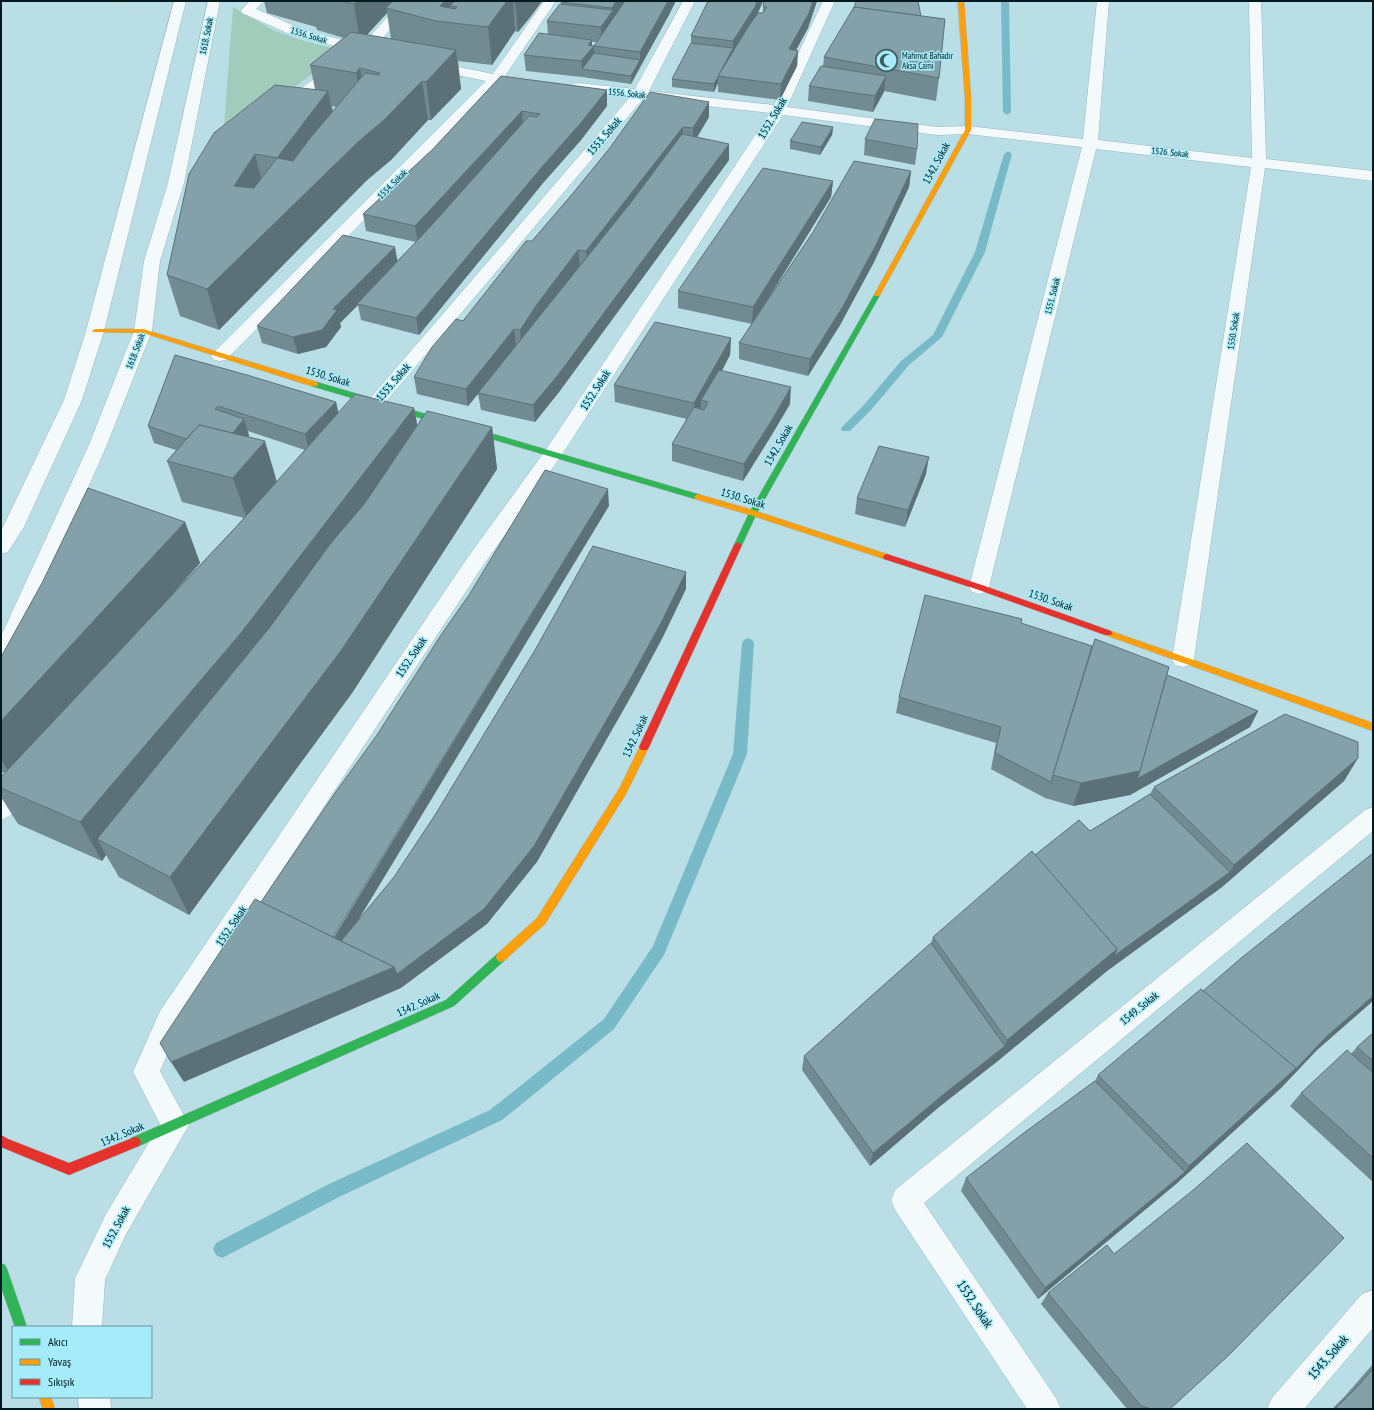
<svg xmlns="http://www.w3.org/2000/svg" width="1374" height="1410" viewBox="0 0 1374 1410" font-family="'PT Sans Narrow',sans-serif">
  <rect width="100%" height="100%" fill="#b9dee6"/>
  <polygon fill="#a1ccbc" points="233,7 273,30 297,39 344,51 223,139"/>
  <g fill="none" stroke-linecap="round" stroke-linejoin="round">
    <g fill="#79bac8" fill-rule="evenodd">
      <polygon points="1001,1 1009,1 1011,112 1007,115 1003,112"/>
      <polygon points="1008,151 1012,154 985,252 942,337 909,365 871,410 850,431 842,431 841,429 842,427 863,406 901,361 933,335 975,252 1004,154"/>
      <polygon points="748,638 752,640 754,643 747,754 664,955 614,1029 502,1120 339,1197 228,1255 222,1258 216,1255 213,1249 216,1243 327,1185 490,1110 604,1019 653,946 733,754 742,643 744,640"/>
    </g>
    <defs>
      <g id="street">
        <polygon points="174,1 186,1 104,331 82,400 24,527 8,552 1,554 1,531 64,400 86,331"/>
        <polygon points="208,1 220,1 184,183 160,261 152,331 106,447 12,659 9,665 1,667 1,636 88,447 134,331 144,261 168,183"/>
        <polygon points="250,1 264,1 256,9 304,30 362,45 402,1 415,1 373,49 374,50 372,53 367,54 290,109 285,110 280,109 278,106 280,103 354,51 294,36 242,13 241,10"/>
        <polygon points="544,1 556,1 505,76 532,79 534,82 532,85 527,86 499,83 226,360 220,361 214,360 211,356 214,352 486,81 424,68 422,65 424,62 429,61 493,74"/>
        <polygon points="683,1 695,1 649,91 774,105 823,1 835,1 787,107 937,127 968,126 1083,139 1097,1 1109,1 1098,140 1252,158 1249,1 1261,1 1266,159 1373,171 1373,181 1265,168 1194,659 1191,665 1183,667 1175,665 1172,659 1251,167 1096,149 989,587 986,592 979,594 972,592 969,587 1082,147 968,134 937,135 783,115 559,459 482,567 179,1026 160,1071 189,1125 126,1234 105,1280 102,1327 72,1327 75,1278 80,1268 106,1214 160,1124 133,1072 160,1011 468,557 545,451 770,113 643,99 366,425 360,427 354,425 351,421 354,417 630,97 578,91 573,90 571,87 573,84 578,83 635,89"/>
        <path d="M27,775L35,777L39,784C32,797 15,815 1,820V795L19,777Z"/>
        <polygon points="1373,807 1373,831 924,1203 1056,1398 1061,1409 1027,1409 895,1210 891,1200 895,1190 1365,810"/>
        <polygon points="1373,1290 1373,1328 1304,1409 1267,1409 1272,1398 1362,1294"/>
        <polygon points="78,1397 110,1397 111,1409 79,1409"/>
      </g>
      <g id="fast">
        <polygon points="877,293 880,295 757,513 742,545 738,548 735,547 734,545 749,513 874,295"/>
        <polygon points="311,382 317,382 701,495 702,497 701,499 695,499 311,386"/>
        <polygon points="501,952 505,954 506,957 505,960 454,1006 139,1146 135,1147 131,1146 129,1142 131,1138 446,1000 497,954"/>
        <polygon points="1,1263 5,1265 7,1269 27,1327 15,1327 1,1287"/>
      </g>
      <g id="slow">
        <polygon points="958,1 964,1 971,98 971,130 880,295 879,296 875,296 874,295 965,130 965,98"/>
        <polygon points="95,329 143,329 317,382 318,384 317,386 311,386 143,333 93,332 92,331"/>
        <polygon points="698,494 756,511 890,555 891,557 890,559 884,559 750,515 695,499 694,497"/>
        <polygon points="1108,630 1373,723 1373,731 1105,635 1104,633 1105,631"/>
        <polygon points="644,743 647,744 649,747 626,794 545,924 505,960 501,962 497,960 496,957 497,954 537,918 619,789 641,744"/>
        <polygon points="39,1397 51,1397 55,1409 43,1409"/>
      </g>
      <g id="jam">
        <polygon points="738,542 742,545 649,747 647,750 641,750 639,747 734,545"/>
        <polygon points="887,554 982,585 1111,631 1112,633 1111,635 1105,635 976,589 884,559 883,557 884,555"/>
        <polygon points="1,1135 8,1139 69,1163 135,1137 139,1138 141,1142 139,1146 69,1175 1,1147"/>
      </g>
    </defs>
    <use href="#street" stroke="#9ab7bd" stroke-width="1"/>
    <use href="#fast" stroke="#9ab7bd" stroke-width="1"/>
    <use href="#slow" stroke="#9ab7bd" stroke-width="1"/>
    <use href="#jam" stroke="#9ab7bd" stroke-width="1"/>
    <polyline stroke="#cad6d9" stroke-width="1.5" stroke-dasharray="0.5 2" stroke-linecap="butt" points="108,1 147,11"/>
    <use href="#street" fill="#f4fafb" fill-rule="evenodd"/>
    <use href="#fast" fill="#30b455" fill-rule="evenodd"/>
    <use href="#slow" fill="#ff9f0a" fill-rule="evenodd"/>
    <use href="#jam" fill="#e5322d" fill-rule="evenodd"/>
  </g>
  <g fill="#728a92" fill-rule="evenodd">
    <path d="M264,1H542L531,16L518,32L515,31L492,65L458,61L461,89L431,120H428L391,160L366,181L219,330L180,316L167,275L189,174L315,89L310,65L344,38L317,30L316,27L267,13ZM387,13L391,39L367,35ZM332,106L336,107L333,111Z"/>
    <polygon points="708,1 763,1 758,13 763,13 763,6 764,1 817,1 808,28 796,50 798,51 797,66 780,100 718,92 718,83 714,92 672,87 672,79 691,43 691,36"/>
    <path d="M561,2L670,13L631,84L582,77L526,71L524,55L548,35L547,21L561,4ZM592,42H596L594,46L592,45Z"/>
    <polygon points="921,16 939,78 936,101 884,91 873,112 808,101 809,86 823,66 824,57"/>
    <polygon points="501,76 607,90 607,106 581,140 543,183 419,335 361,320 358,305 340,323 341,327 326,347 298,354 262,343 257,326 397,261 416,242 366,231 363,214 433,149"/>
    <polygon points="709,117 697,137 729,160 559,392 535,422 481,410 478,394 468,406 417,394 414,377 463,321 574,192 609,149"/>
    <polygon points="833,127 832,135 820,155 790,149 790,141"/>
    <polygon points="865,139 917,149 915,165 864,155"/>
    <polygon points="911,171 909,187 874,262 840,325 808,376 739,359 739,343 752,324 678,308 678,291 833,181 831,197 761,311"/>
    <polygon points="731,338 730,355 722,371 790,404 771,436 743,481 672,461 672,444 687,419 615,402 614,385"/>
    <path d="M175,355L336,402L338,413L414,408L417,425L492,427L497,469L352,693L189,915L119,877L106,855L102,861L18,824L1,797V777L5,773L1,772V657L185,522L200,563L168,599L244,518L182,502L167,461L176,450L154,443L148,426ZM248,431L305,450L277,482L248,437L249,436Z"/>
    <polygon points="926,474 905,527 855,514 857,498"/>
    <polygon points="1167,675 1258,711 1250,727 1130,795 1073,806 1045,798 991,769 996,743 896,713 899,697"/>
    <polygon points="1358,758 1344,781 1222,887 1107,971 999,1060 939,1107 870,1166 802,1070 804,1056 931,943 933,937 1035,855 1090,831 1150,794 1154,787"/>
    <polygon points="1203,991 1316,1051 1281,1088 1176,1184 1038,1299 961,1191 966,1178 1095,1081 1098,1075"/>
    <polygon points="1373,1033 1373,1182 1290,1106 1301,1093 1351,1054 1357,1047"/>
    <polygon points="1048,1293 1171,1409 1127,1409 1041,1304"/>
    <polygon points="1373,1364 1373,1409 1332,1409 1345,1396"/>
  </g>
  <g fill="#5c7177">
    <polygon points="357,1 397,1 386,8 387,13 360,42 354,4"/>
    <polygon points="445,1 480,1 457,7 450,6 452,23 440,6"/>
    <polygon points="507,1 513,1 515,31 492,65 488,27"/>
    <polygon points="515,1 542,1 531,16 518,32"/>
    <polygon points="616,1 626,1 601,43 601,27 612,11 612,8"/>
    <polygon points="668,1 676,1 670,13 640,67 640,52"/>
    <polygon points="757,1 763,1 754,22 718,76 718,83 714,92 714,84 733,48 733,41"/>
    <polygon points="813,1 817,1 808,28 788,65 789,49"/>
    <polygon points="592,40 592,48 594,46 595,61 582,69 581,61 588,45"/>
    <polygon points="456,50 461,89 431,120 426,82"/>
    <polygon points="798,51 797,66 780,100 781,84"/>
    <polygon points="640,60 640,67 631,84 631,76"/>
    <polygon points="360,68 367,107 363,111 356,73"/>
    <polygon points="886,76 884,92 873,112 875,96"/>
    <polygon points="422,81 428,120 391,160 366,181 219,330 207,289 358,142"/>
    <polygon points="607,90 607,106 581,140 543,183 419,335 416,318 542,167"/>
    <polygon points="328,91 336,130 287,198 277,158"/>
    <polygon points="709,102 709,117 693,144 693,128"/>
    <polygon points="522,111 523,126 418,242 415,226"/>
    <polygon points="683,127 683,143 587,267 586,251"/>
    <polygon points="833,127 832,135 820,155 821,147"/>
    <polygon points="729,144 729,160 559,392 535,422 533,405"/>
    <polygon points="255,154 265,194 234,186"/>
    <polygon points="911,171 909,187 874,262 840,325 808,376 810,359"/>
    <polygon points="833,181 831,197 752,324 753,307"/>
    <polygon points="395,247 398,264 357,304 358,305 340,323 341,327 326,347 298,354 293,337 333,309"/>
    <polygon points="578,250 580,266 521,347 520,330 538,303"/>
    <polygon points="514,329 516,346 468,406 466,389"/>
    <polygon points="731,338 730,355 705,401 701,400 701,407 694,420 694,403"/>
    <polygon points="791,387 790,404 771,436 743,481 744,464"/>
    <polygon points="336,402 340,419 309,451 305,434"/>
    <polygon points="414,408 422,450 97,839 106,855 102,861 80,822"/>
    <polygon points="244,419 249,436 226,467 220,450"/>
    <polygon points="492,427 497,469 352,693 189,915 170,877"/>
    <polygon points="265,441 277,482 247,519 233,478"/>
    <polygon points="929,457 926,474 905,527 908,510"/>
    <polygon points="608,489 609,506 342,947 331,942"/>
    <polygon points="185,522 200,563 11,776 1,759 1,721"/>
    <polygon points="686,572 686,589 663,637 633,693 537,862 487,924 401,988 184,1082 171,1062 394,967"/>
    <polygon points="1258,711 1250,727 1130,795 1073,806 1081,783"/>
    <polygon points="1358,758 1344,781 1222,887 1234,865"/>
    <polygon points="1230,872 1222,887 1107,971 999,1060 939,1107 870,1166 873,1153 944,1094 1005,1046 1007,1040 1117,949"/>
    <polygon points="1373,996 1373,1001 1316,1051 1281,1088 1176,1184 1038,1299 1045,1288 1185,1172 1189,1166 1326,1037"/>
  </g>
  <g fill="#84a1aa" stroke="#5c7177" fill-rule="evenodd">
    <polygon points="341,1 357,1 354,4"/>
    <polygon points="393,1 445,1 440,6 455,9 457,7 450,6 455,1 507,1 488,27 436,21 386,8"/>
    <polygon points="562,1 616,1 612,8 561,2"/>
    <polygon points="625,1 668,1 640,52 594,46 581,61 524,55 539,33 592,40 588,45 594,46"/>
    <polygon points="708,1 757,1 755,7 733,41 691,36"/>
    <polygon points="764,1 813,1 809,13 789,49 798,51 781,84 718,76 750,24 758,13 763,13 767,7 763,6"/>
    <polygon points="856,1 918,1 921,16 854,7 854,8"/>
    <polygon points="560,4 613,10 601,27 547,21"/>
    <polygon points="854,7 945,19 939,78 824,57"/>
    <path d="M351,32L456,50L426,82L422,81L384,120L358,142L207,289L167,275L189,174L214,133L275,85L328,91L277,158L293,161L311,137L365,73L379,75L380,73L360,68L356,73L310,65ZM255,154L277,158L254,188L234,186Z"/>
    <polygon points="691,43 733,48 714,84 672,79"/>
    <polygon points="594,53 640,60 631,76 582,69"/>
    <polygon points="821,66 886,76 875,96 809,86"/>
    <polygon points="501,76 607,90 580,124 542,167 416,318 357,304 430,227 529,116 537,117 540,114 522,111 415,226 363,214 433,149"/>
    <polygon points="650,92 709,102 693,128 683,127 586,251 578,250 538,303 520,330 514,329 466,389 414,377 432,347 456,319 463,321 526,241 532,241 574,192 609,149"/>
    <polygon points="875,119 918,124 917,149 865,139"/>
    <polygon points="802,122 833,127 821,147 790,141"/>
    <polygon points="682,134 729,144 558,375 533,405 478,393 632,201"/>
    <polygon points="854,161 911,171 876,245 842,308 810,359 739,343 813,232"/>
    <polygon points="763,168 833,181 753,307 678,291"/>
    <polygon points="343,235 395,247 333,309 337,310 322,330 293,337 257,326"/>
    <polygon points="655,322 731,338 694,403 614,385"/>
    <polygon points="175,355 247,375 336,402 305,434 218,406 215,409 244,419 233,433 199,425 186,439 148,426"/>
    <polygon points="719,370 791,387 772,420 744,464 672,444 694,407 704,410 708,402 701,400"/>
    <polygon points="355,394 414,408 241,633 80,822 1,788 1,777 237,526"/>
    <polygon points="427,411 492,427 340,652 170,877 97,839 270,627 331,543 365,503"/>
    <polygon points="199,425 265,441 233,478 167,461"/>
    <polygon points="879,446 929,457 908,510 857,498"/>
    <polygon points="545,470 608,489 333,937 261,902 335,793 377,735 441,635 469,595"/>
    <polygon points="88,488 185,522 1,721 1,657 42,583"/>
    <polygon points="593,546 686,572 662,621 632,676 534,846 484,909 397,974 394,967 341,941 394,877 435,815 535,650"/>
    <polygon points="925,595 1022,619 1021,623 1092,646 1051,782 995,753 1001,727 899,697"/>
    <polygon points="1095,639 1169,667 1140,771 1081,783 1053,775"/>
    <polygon points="1167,675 1258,711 1137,779 1140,771"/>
    <polygon points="1285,714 1358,742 1358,758 1234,865 1154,787"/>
    <polygon points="1150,794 1230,872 1114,956 1117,949 1035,855 1079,820 1090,831"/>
    <polygon points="1032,851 1117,949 1007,1040 933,937"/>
    <polygon points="1373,853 1373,996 1326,1037 1291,1074 1296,1068 1203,991 1240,959"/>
    <polygon points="255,899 394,967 171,1062 160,1043"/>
    <polygon points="931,943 1005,1046 944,1094 873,1153 804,1056"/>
    <polygon points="1201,989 1296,1068 1189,1166 1098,1075"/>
    <polygon points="1373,1033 1373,1061 1357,1047"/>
    <polygon points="1347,1050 1373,1073 1373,1158 1301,1093"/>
    <polygon points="1095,1081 1185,1172 1045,1288 966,1178 1025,1132"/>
    <polygon points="1247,1143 1344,1238 1229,1355 1170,1409 1152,1409 1141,1406 1048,1293 1107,1245 1114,1254 1192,1191"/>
    <polygon points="1373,1369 1373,1409 1335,1409 1358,1386"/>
  </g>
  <defs>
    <symbol id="mosque-ring" viewBox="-11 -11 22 22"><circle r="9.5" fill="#a6ebf9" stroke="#415e64" stroke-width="1.5"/><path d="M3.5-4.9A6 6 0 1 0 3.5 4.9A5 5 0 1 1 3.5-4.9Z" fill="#415e64"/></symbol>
  </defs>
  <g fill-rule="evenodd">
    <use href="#mosque-ring" x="874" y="48" width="25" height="25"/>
  </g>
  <g text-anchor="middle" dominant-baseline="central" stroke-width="3" stroke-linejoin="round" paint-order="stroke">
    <g font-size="9" fill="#00191e" stroke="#a6ebf9">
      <text transform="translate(309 35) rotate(17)">1556. Sokak</text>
      <text transform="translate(206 36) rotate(-78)">1618. Sokak</text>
      <text transform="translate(627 93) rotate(6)">1556. Sokak</text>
      <text transform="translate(1170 152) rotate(6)">1526. Sokak</text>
      <text transform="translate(392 184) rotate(-45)">1554. Sokak</text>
      <text transform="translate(1052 296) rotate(-76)">1551. Sokak</text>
      <text transform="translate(1233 331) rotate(-81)">1550. Sokak</text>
      <text transform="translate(135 351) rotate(-69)">1618. Sokak</text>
    </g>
    <g font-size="9" fill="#00191e" stroke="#a6ebf9" text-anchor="start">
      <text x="902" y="55">Mahmut Bahadır<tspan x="902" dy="10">Aksa Cami</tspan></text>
    </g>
    <g font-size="11" fill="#00191e" stroke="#a6ebf9">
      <text transform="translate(772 118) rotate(-59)">1552. Sokak</text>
      <text transform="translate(604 136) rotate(-49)">1553. Sokak</text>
      <text transform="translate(936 163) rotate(-62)">1342. Sokak</text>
      <text transform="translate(328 376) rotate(17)">1530. Sokak</text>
      <text transform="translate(393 382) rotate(-49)">1553. Sokak</text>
      <text transform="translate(595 390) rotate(-57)">1552. Sokak</text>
      <text transform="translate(778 445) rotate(-60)">1342. Sokak</text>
      <text transform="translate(743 498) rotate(17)">1530. Sokak</text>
      <text transform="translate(1051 600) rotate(19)">1530. Sokak</text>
      <text transform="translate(411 657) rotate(-56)">1552. Sokak</text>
      <text transform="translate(635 736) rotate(-65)">1342. Sokak</text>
      <text transform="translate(231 926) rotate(-56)">1552. Sokak</text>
      <text transform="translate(418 1004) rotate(-24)">1342. Sokak</text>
      <text transform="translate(1139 1008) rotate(-39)">1549. Sokak</text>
      <text transform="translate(122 1134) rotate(-23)">1342. Sokak</text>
      <text transform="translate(116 1227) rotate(-62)">1552. Sokak</text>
    </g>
    <g font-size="13" fill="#00191e" stroke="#a6ebf9">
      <text transform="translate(975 1304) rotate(56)">1532. Sokak</text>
      <text transform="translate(1328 1357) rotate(-49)">1543. Sokak</text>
    </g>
  </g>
  <rect width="1374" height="1410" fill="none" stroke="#00191e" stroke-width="4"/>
  <rect x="12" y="1326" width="140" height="72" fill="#a6ebf9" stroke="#6497a1"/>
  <rect x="20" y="1339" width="20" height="6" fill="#30b455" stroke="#6497a1"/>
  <text x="48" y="1346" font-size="12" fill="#00191e">Akıcı</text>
  <rect x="20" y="1359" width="20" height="6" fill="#ff9f0a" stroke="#6497a1"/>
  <text x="48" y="1366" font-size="12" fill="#00191e">Yavaş</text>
  <rect x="20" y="1379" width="20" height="6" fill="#e5322d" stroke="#6497a1"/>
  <text x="48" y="1386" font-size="12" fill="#00191e">Sıkışık</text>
</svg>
